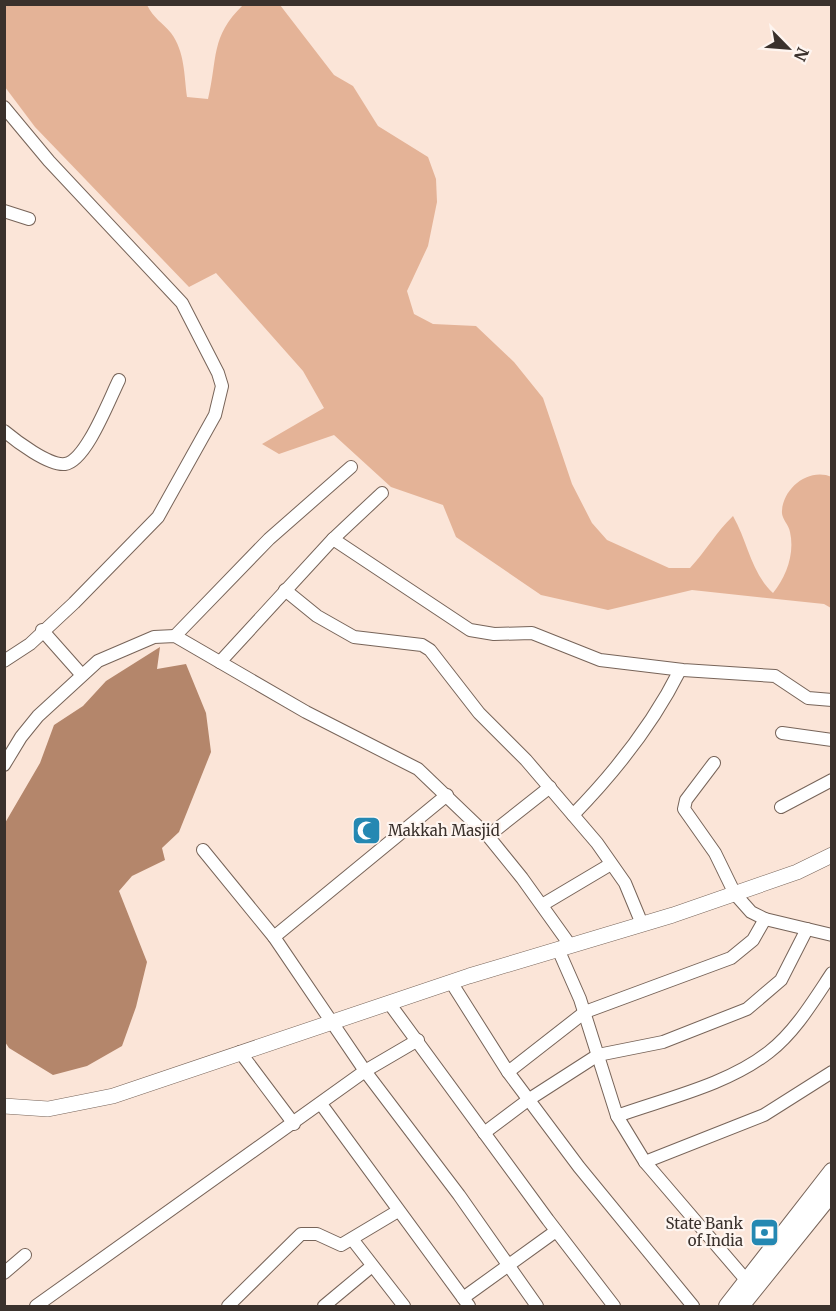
<svg xmlns="http://www.w3.org/2000/svg" width="836" height="1311" viewBox="0 0 836 1311" font-family="Merriweather,serif">
  <rect width="100%" height="100%" fill="#fbe5d8"/>
  <path fill="#e4b397" d="M5,4L147,5C154,19 162,22 171,33C185,52 184,75 187,97L208,99C218,58 210,37 243,5H280L334,75L353,86L378,126L428,157L436,179L437,202L428,246L407,291L414,314L433,324L476,326L514,362L543,398L572,484L592,523L607,540L669,568H690C706,551 716,532 733,516C748,542 751,573 773,593C786,577 795,554 790,532C789,525 781,518 782,511C783,488 809,467 832,477L831,608L824,604L692,590L608,610L541,595L456,537L443,505L391,487L334,435L279,454L262,444L324,408L303,371L216,273L189,287L35,127L5,87Z"/>
  <polygon fill="#b4866b" points="160,647 157,669 186,664 206,713 211,752 179,832 162,848 165,860 132,876 119,891 147,962 136,1007 122,1046 87,1066 53,1075 9,1048 5,1042 5,823 40,763 54,725 83,706 106,681"/>
  <g fill="none" stroke-linecap="round" stroke-linejoin="round">
    <defs>
      <g id="minor">
        <polyline points="4,107 49,161 182,303 218,373 222,386 215,415 158,517 74,603 30,644 4,661"/>
        <polyline points="4,211 29,219"/>
        <path d="M4,431C16,441 49,466 65,464C86,461 109,400 119,380"/>
        <polyline points="333,539 382,493"/>
        <polyline points="285,590 317,616 354,637 422,645 430,650 479,713 526,760 597,843 625,883 642,924"/>
        <polyline points="42,630 81,674"/>
        <polyline points="175,636 269,539 351,467"/>
        <polyline points="220,662 333,539 470,630 494,634 532,633 600,660 683,670 775,676 808,698 832,700"/>
        <polyline points="782,733 832,740"/>
        <polyline points="714,763 686,800 684,809 715,853 735,894 751,912 765,919 832,935"/>
        <polyline points="4,765 21,737 38,716 98,661 154,637 175,636 306,712 418,769 488,836 522,878 570,945"/>
        <polyline points="447,795 274,937 365,1071 459,1195 537,1306"/>
        <polyline points="781,807 832,780"/>
        <path d="M573,815C615,772 653,724 680,670"/>
        <polyline points="488,836 550,787"/>
        <polyline points="203,850 274,937"/>
        <polyline points="542,905 611,864"/>
        <path d="M558,949L580,999L617,1116C667,1098 727,1085 769,1052C795,1032 814,1000 832,973"/>
        <polyline points="451,982 508,1072 585,1012 731,958 753,940 765,919"/>
        <polyline points="389,1003 548,1220 614,1306"/>
        <polyline points="240,1052 294,1124"/>
        <polyline points="508,1072 579,1167 693,1306"/>
        <polyline points="321,1104 469,1306"/>
        <polyline points="617,1116 645,1162 747,1281"/>
        <polyline points="484,1133 528,1100 598,1055 663,1042 747,1009 781,980 807,929"/>
        <polyline points="645,1162 764,1115 832,1072"/>
        <polyline points="352,1239 404,1306"/>
        <polyline points="4,1273 25,1255"/>
        <polyline points="463,1298 556,1231"/>
        <polyline points="36,1306 365,1071 418,1040"/>
        <polyline points="228,1306 301,1234 317,1234 341,1245 398,1211"/>
        <polyline points="324,1306 372,1266"/>
      </g>
      <polyline id="tertiary" points="4,1106 48,1109 113,1096 469,976 673,915 797,872 832,855"/>
      <g id="secondary">
        <polyline points="727,1306 832,1171"/>
        <polyline points="741,1306 832,1193"/>
      </g>
    </defs>
    <use href="#minor" stroke="#776459" stroke-width="14"/>
    <use href="#tertiary" stroke="#776459" stroke-width="16"/>
    <use href="#secondary" stroke="#776459" stroke-width="18"/>
    <use href="#minor" stroke="#fff" stroke-width="12"/>
    <use href="#tertiary" stroke="#fff" stroke-width="15"/>
    <use href="#secondary" stroke="#fff" stroke-width="16"/>
  </g>
  <defs>
    <symbol id="mosque-square" viewBox="-11 -11 22 22"><rect x="-9" y="-9" width="18" height="18" rx="4" fill="#2588b2" stroke="#fef5f0"/><path d="M3.5-4.9A6 6 0 1 0 3.5 4.9A5 5 0 1 1 3.5-4.9Z" fill="#fff"/></symbol>
    <symbol id="bank-square" viewBox="-11 -11 22 22"><rect x="-9" y="-9" width="18" height="18" rx="4" fill="#2588b2" stroke="#fef5f0"/><path d="M-6-4H6V4H-6ZM0-2.3a2.3 2.3 0 1 0 0 4.6a2.3 2.3 0 1 0 0-4.6Z" fill="#fff"/></symbol>
  </defs>
  <g fill-rule="evenodd">
    <use href="#mosque-square" x="350" y="814" width="33" height="33"/>
    <use href="#bank-square" x="748" y="1216" width="33" height="33"/>
  </g>
  <g text-anchor="middle" dominant-baseline="central" stroke-width="4.5" stroke-linejoin="round" paint-order="stroke">
    <g font-size="15" fill="#3a312c" stroke="#fef5f0" text-anchor="start">
      <text x="388" y="830">Makkah Masjid</text>
      <text x="743" y="1223" text-anchor="end">State Bank<tspan x="743" dy="17">of India</tspan></text>
    </g>
  </g>
  <rect width="836" height="1311" fill="none" stroke="#3a312c" stroke-width="12"/>
  <g transform="translate(788 48) rotate(115)" stroke="#fef5f0" stroke-width="4.5" paint-order="stroke">
  <path d="M0-4.5L10 22L0 15L-10 22Z" fill="#3a312c"/>
  <text y="-9" font-size="16" font-weight="bold" text-anchor="middle" fill="#3a312c">N</text>
  </g>
</svg>
